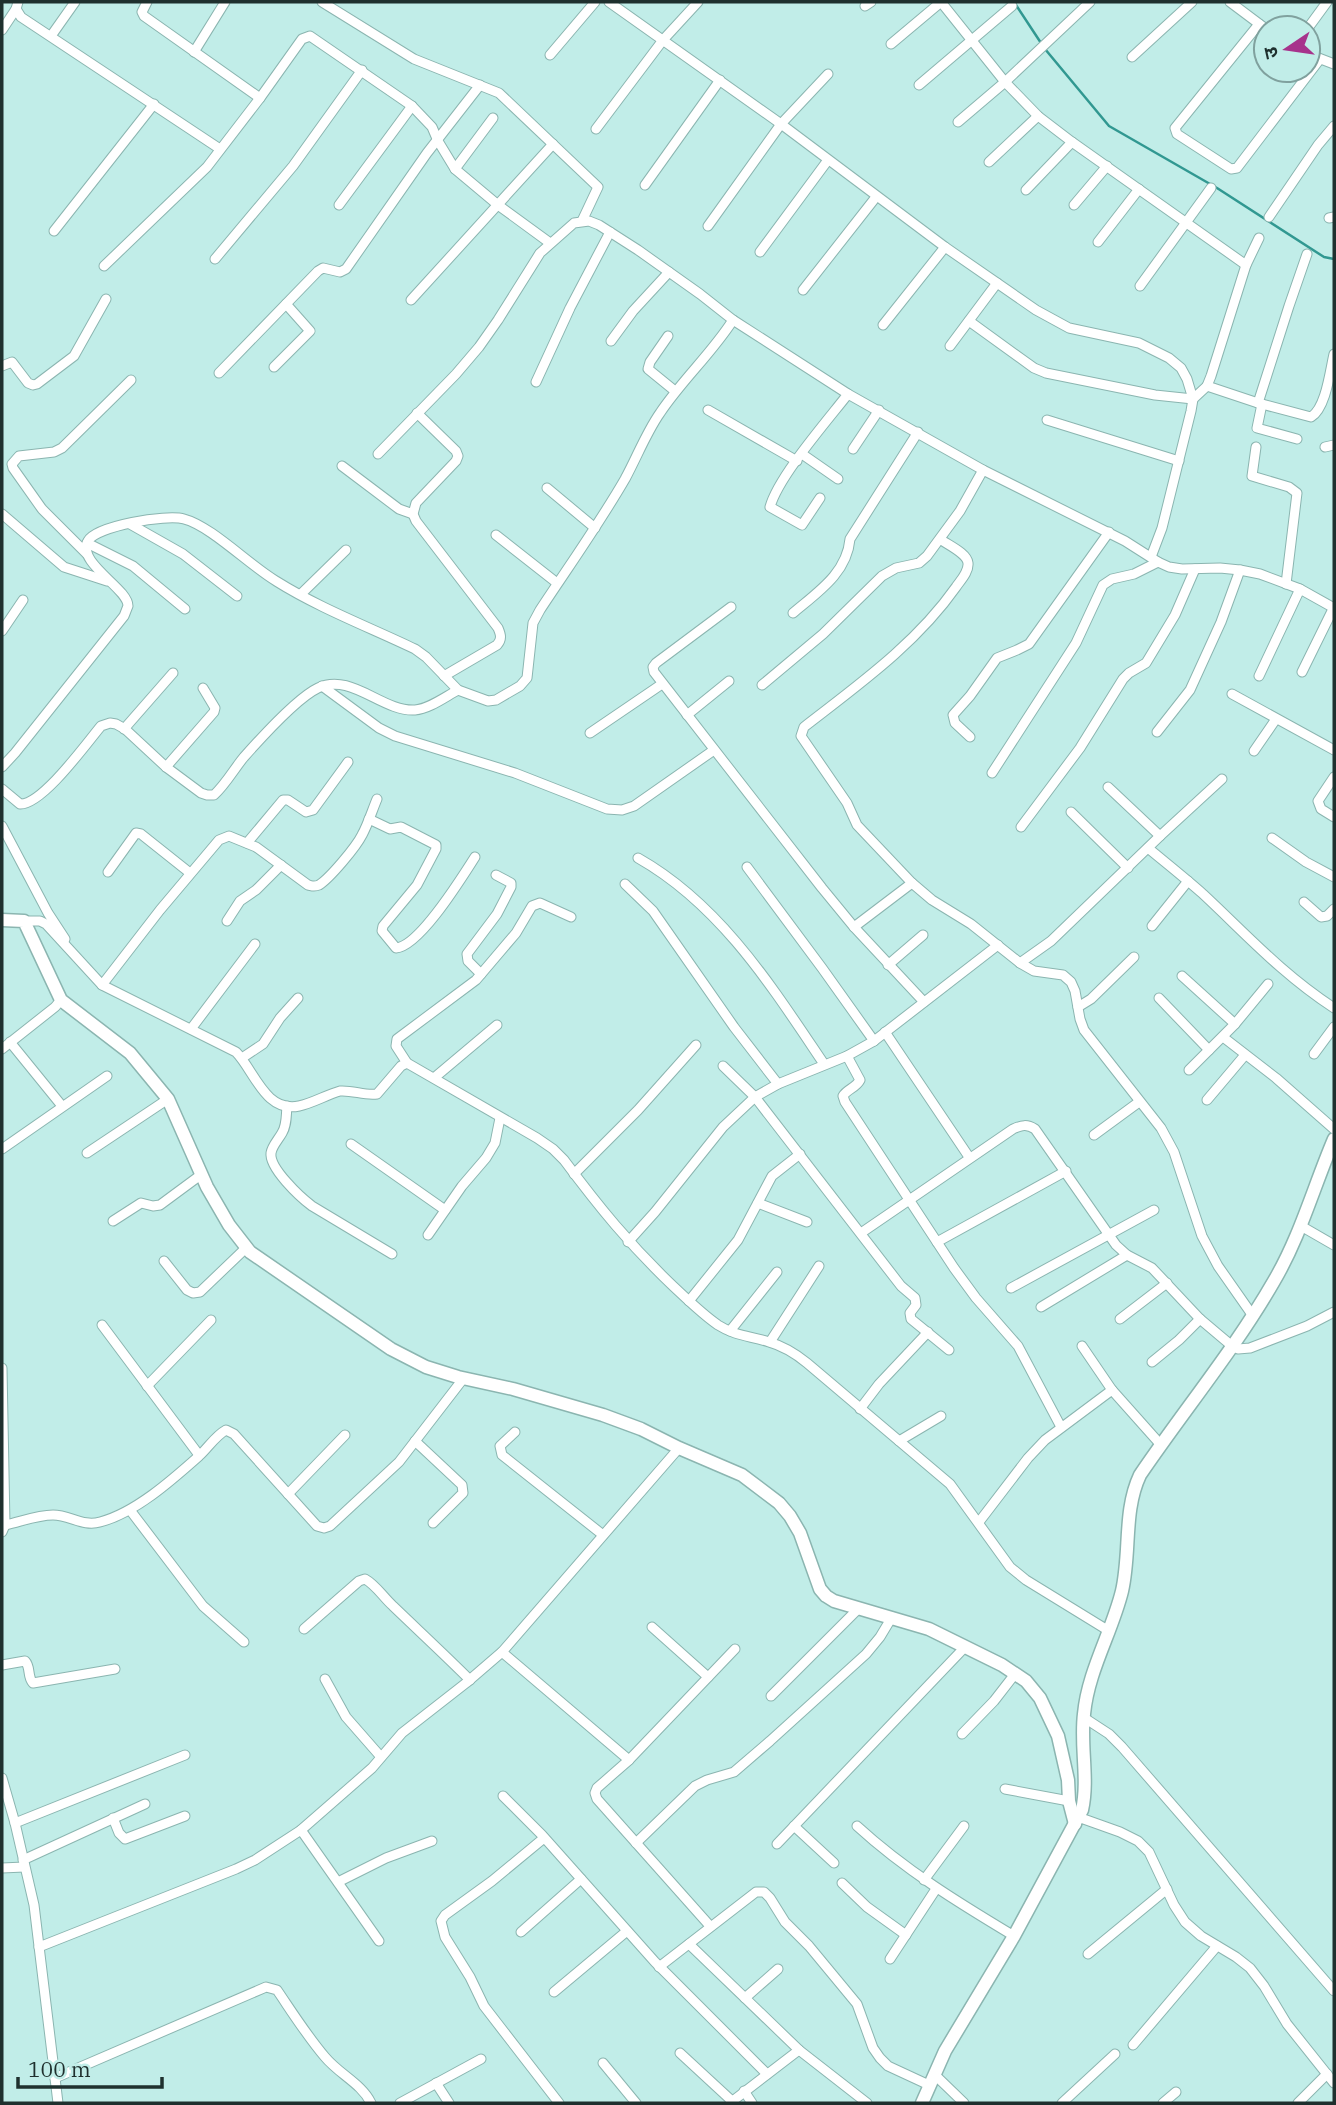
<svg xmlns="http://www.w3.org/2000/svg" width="1336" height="2105" viewBox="0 0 1336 2105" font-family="'IBM Plex Serif','Noto Sans Devanagari',serif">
  <rect width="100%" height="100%" fill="#c1ede8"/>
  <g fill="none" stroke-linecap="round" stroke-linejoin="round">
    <g stroke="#319891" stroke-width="2.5">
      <polyline points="1014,2 1041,43"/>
      <polyline points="1045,49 1109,126 1217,188 1324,257 1334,259"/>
    </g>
    <defs>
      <g id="street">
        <polyline points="18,2 16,9 21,17 220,149"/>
        <polyline points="147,2 142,12 144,16 260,98"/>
        <polyline points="322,2 414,59 499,93 598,187 582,221"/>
        <polyline points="609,2 781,124 945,247 1036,310 1069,328 1139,343 1169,358 1181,368 1187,379 1193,399 1191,411 1162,528 1151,557"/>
        <polyline points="941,2 1005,82 1038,116 1072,142 1246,265"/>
        <polyline points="1230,2 1266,29"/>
        <polyline points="865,6 871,2"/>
        <polyline points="1259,24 1175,128 1177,134 1231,169 1237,168 1320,59"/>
        <polyline points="1308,28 1327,2"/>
        <polyline points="2,30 16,9"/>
        <polyline points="51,36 75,2"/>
        <polyline points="891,44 941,2"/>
        <polyline points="194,52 225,2"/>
        <polyline points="1308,54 1334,64"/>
        <polyline points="550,55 595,2"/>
        <polyline points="1132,57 1192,2"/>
        <polyline points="919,85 1012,6"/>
        <polyline points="958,122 1005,82 1090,2"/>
        <polyline points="596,129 663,40 698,2"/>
        <polyline points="989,162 1038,116"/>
        <polyline points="455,169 493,118"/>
        <polyline points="645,185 720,80"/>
        <polyline points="1026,190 1072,142"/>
        <polyline points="339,205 412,106"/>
        <polyline points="1074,205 1107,166"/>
        <polyline points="1269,217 1318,145 1334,126"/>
        <polyline points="1329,218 1334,217"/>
        <polyline points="708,226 781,124 828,74"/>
        <polyline points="54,231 154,104"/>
        <polyline points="1098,242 1139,189"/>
        <polyline points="760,252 828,160"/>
        <polyline points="215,259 293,166 362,70"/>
        <polyline points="104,266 207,167 260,98 302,39 310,36 412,106 432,127 438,141 455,169 498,205 550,243"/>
        <polyline points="1140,286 1211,188"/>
        <polyline points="803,290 876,197"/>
        <polyline points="411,300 553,144"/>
        <polyline points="969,321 1034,368 1046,373 1155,395 1193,399 1207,386 1211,376 1246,265 1259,238"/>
        <polyline points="883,325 945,247"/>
        <polyline points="668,336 650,362 648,369 675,391"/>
        <polyline points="611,341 633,311 669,272"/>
        <polyline points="950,346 997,283"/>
        <polyline points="2,366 12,362 28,383 33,385 37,384 74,356 106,299"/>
        <polyline points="274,367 310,331 286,304"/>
        <polyline points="219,373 318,271 323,268 340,272 346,269 427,153 480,85"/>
        <polyline points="536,382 570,308 610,232"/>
        <path d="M1207,386L1258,403L1311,417C1326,408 1330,371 1334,354"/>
        <polyline points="1258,403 1289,306 1307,254"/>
        <polyline points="1262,404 1257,428 1297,439"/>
        <polyline points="708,410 797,461"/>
        <path d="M417,413L456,451L458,456L456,461L416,503L413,514L416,521L498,628C501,635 502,639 497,645L444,676"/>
        <polyline points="1047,420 1179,461"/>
        <polyline points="1256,447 1252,476 1289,487 1297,493 1286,584"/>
        <polyline points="1325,447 1334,445"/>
        <polyline points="853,449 879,410"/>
        <polyline points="378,454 456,374 479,347 498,320 540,253 574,223 589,221 599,225 638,250 700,294 733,320 848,394 983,470 1125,541 1158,562 1169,567 1182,569 1220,568 1240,570 1260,574 1300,589 1334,608"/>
        <polyline points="802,454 838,479"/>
        <polyline points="342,466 399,509 413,514"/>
        <polyline points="547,488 595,528"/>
        <path d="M820,498L802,525L770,507C778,477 827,421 848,394"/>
        <polyline points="2,514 64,567 107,581"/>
        <polyline points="130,524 183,554 237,596"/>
        <polyline points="496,535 557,583"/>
        <path d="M940,539C948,545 967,553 968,563C969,572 960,581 956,587C916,644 858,685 804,727L801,736L847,803L857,825L912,883L932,900L971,924L1020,963L1034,971L1063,975L1071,982L1075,991L1080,1019L1084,1030L1161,1128L1174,1152L1202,1236L1218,1266L1253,1316"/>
        <polyline points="87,543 133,566 185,609"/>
        <polyline points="87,554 42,509 13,468 12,464 19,456 54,452 62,448 131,380"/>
        <polyline points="301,594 346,550"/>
        <polyline points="731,607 656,663 653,667 654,672 822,888 854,927 924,1002"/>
        <path d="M793,613C818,592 847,573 850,539L918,432"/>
        <polyline points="2,631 23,600"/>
        <polyline points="1302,672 1334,607"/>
        <polyline points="1259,676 1300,589"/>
        <polyline points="762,685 823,634 882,576 896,568 919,563 927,556 960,511 983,470"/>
        <polyline points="322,686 379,728 395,736 515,773 607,809 622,810 634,806 714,750"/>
        <polyline points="1232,694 1334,750"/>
        <polyline points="687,715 729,681"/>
        <polyline points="124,729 173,673"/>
        <polyline points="1157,732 1190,690 1221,622 1240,570"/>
        <polyline points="590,733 662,684"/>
        <polyline points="970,737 955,723 953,715 970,696 997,658 1017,650 1029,644 1109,532"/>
        <polyline points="1254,751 1276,719"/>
        <path d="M2,767L15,753L124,616C125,614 127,608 128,606C128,588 76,563 88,541C96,526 166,514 184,519C211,526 249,565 276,581C319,608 369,627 415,649L426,657L458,690L488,701L496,700L520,686L527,678L533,623L540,610C569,566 599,524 625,479C637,457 646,433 660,413C682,380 712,353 733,320"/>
        <polyline points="166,767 214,712 215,708 203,688"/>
        <polyline points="992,773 1076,643 1103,585 1112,579 1134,574 1158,562"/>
        <polyline points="1334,777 1318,801 1321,809 1334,817"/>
        <polyline points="1108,787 1160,836"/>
        <path d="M2,789L20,804C42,805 86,744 101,726L110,723L116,724L125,729L166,767L201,793L207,795H214C226,784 234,769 244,757C260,739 297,698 318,688C351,672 382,712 415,710C429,709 445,697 458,690"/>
        <polyline points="1071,812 1128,868"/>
        <path d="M369,819L390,829L401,827L436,845V849L417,885L383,926L382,931L396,948C420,946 462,877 475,857"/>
        <polyline points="2,826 48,913 65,939"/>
        <polyline points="1021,827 1080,748 1123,679 1129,673 1146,663 1175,615 1195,569"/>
        <polyline points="1272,838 1306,862 1334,877"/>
        <polyline points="247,843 283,800 288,800 306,812 313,810 348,762"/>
        <path d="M1148,848C1166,863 1185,878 1203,894C1247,935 1282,974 1334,1008"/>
        <path d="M638,858C721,905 772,987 824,1064"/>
        <polyline points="747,867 822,968 874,1041"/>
        <polyline points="108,872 136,833 141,834 190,873"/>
        <polyline points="625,884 653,911 734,1027 778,1084"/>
        <polyline points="1304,902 1321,917 1327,916 1334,909"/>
        <path d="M24,921H40L46,924L102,985L236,1052C254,1070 265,1113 299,1106C313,1103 326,1095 340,1091C353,1090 365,1096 377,1094L401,1066L407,1063L537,1138L553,1149L564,1160C599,1207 630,1245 673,1286C688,1300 702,1314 718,1325C735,1336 751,1336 769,1342C783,1346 796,1354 807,1363L950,1484L1010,1567L1026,1580L1109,1631"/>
        <polyline points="227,921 240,901 256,890 281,865"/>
        <polyline points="1152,926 1188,881"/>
        <polyline points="854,927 912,883"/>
        <polyline points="1020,963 1051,941 1160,836 1222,779"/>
        <polyline points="888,965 923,935"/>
        <polyline points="481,974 468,961 467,954 497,914 511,887 511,883 496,875"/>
        <polyline points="1182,976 1235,1024"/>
        <path d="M102,985L160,910L219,840L229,836L256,847L308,885C313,886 314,887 319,885C330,878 356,847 362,835C368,824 372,811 377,799"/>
        <polyline points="1159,998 1209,1050"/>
        <polyline points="1078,1007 1091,999 1134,957"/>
        <polyline points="191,1029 255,944"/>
        <polyline points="885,1032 969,1157"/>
        <polyline points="1223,1037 1276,1078 1334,1129"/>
        <polyline points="10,1042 62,1106"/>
        <polyline points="2,1049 55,1007 61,1000"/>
        <polyline points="1314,1054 1334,1027"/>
        <path d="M847,1056L860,1080C856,1088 847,1089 843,1096L845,1102L954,1268L976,1298L1018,1346L1061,1427"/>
        <polyline points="242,1058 263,1044 280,1018 298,998"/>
        <polyline points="407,1063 396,1046 397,1039 476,980 516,933 532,906 540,903 571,917"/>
        <polyline points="723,1066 755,1097 901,1286 915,1298 916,1305 910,1313 911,1319 949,1350"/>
        <polyline points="1189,1070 1235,1024 1268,984"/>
        <polyline points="434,1078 497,1025"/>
        <polyline points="1207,1100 1245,1055"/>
        <path d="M287,1106C286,1116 287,1125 282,1133C278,1140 272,1146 271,1153C269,1168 300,1197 312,1206L392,1254"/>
        <polyline points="1094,1135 1139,1102"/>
        <polyline points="351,1144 445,1210"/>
        <polyline points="2,1149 107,1076"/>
        <polyline points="87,1153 168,1099"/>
        <polyline points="574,1174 638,1110 696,1045"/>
        <polyline points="758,1203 807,1222"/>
        <polyline points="113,1221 141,1203 153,1206 160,1205 202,1174"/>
        <polyline points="1301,1226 1334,1245"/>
        <path d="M861,1233L1013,1129C1022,1125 1027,1124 1035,1129L1116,1245L1127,1255L1152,1268L1200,1319L1232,1346L1238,1349L1250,1348L1307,1326L1334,1312"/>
        <polyline points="428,1235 462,1186 486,1158 495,1143 500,1118"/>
        <polyline points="628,1242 655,1212 723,1127 755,1097 778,1084 847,1056 874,1041 998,945"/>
        <polyline points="937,1242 1066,1171"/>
        <polyline points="164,1261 187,1290 193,1293 200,1292 247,1247"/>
        <polyline points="1011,1288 1154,1210"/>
        <polyline points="689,1301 738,1240 772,1176 800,1154"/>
        <polyline points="1041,1307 1127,1255"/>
        <polyline points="1120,1319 1167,1283"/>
        <polyline points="102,1325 199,1455"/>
        <polyline points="730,1331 777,1272"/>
        <polyline points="770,1342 819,1266"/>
        <polyline points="1082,1346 1112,1390 1161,1445"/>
        <polyline points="1152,1362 1179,1340 1200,1319"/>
        <polyline points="2,1368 5,1525 2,1532"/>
        <polyline points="147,1386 211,1320"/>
        <polyline points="860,1409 879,1384 928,1332"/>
        <polyline points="515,1432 500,1446 502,1455 603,1535"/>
        <polyline points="415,1441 462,1485 463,1493 433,1523"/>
        <polyline points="899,1441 941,1416"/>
        <polyline points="288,1494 345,1435"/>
        <polyline points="130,1510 203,1606 244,1642"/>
        <polyline points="979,1522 1028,1458 1045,1440 1112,1390"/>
        <path d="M5,1525C20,1522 37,1515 53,1515C70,1515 83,1527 100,1522C135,1513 172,1480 199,1456C208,1448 215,1436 226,1430L234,1434L317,1526L324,1528L330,1526L399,1462L463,1379"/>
        <polyline points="652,1627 708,1677"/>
        <path d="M304,1629L359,1581L365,1579C376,1585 383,1597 393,1606C419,1631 445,1655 470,1680"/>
        <polyline points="502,1652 629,1760"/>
        <path d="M2,1665L25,1661C31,1667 27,1677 33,1683L115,1669"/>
        <polyline points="325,1679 346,1717 381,1757"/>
        <polyline points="771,1696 859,1608"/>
        <polyline points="1083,1717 1109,1734 1122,1747 1334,1991"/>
        <polyline points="962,1734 994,1701 1015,1674"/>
        <polyline points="2,1778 15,1823 34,1905 58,2103"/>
        <polyline points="1005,1789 1069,1801"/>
        <polyline points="503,1796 542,1835 655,1962 767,2074"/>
        <polyline points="1078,1817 1120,1832 1138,1841 1149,1852 1174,1905 1185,1922 1201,1936 1236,1957 1250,1968 1264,1986 1287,2024 1334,2083"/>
        <polyline points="113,1818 119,1833 125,1839 185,1816"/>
        <polyline points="15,1823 185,1755"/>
        <polyline points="794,1826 834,1863"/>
        <path d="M857,1826C905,1870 959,1903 1014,1936"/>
        <polyline points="301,1830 379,1941"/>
        <polyline points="544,1838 492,1881 445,1915 441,1921 445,1937 470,1977 484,2006 559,2103"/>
        <polyline points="636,1843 695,1786 707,1780 734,1772 770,1741 866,1654 880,1637 892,1617"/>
        <polyline points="777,1844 965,1647"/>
        <polyline points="23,1860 145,1804"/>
        <polyline points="2,1868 24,1867"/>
        <polyline points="924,1880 964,1826"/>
        <polyline points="338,1882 386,1858 432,1841"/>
        <polyline points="842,1883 867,1907 906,1935"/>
        <polyline points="710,1926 597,1799 595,1793 597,1788 629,1760 735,1649"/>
        <polyline points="521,1932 581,1879"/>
        <polyline points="689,1944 799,2050 867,2103"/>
        <polyline points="39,1947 236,1869 255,1860 301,1830 372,1768 402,1733 466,1683 502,1652 679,1448"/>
        <polyline points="1088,1954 1167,1889"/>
        <polyline points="890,1959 936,1889"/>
        <polyline points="659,1967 756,1892 764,1892 770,1898 785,1922 809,1946 857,2004 873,2048 880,2058 888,2066 929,2085"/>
        <polyline points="554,1992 627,1931"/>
        <polyline points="745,1998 778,1969"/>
        <polyline points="1133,2045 1217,1946"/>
        <polyline points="680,2053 732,2101"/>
        <polyline points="603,2063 636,2103"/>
        <polyline points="934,2074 964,2103"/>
        <path d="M55,2078L266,1987L277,1990C292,2012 307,2036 325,2057C339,2074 362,2084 371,2103"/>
        <polyline points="436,2083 449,2103"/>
        <polyline points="744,2091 752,2103"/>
        <polyline points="400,2103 481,2059"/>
        <polyline points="730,2103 799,2050"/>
        <polyline points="1062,2103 1115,2054"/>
        <polyline points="1163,2103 1176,2092"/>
        <polyline points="1298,2103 1327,2074"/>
      </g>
      <g id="secondary">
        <polyline points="2,920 24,921 61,1000 130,1053 168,1099 207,1187 229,1225 250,1252 391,1349 426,1367 458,1377 513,1389 603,1415 641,1429 679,1448 742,1475 779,1503 790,1516 800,1533 820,1589 826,1596 834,1601 929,1629 1002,1665 1026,1681 1040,1698 1058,1736 1068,1780 1069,1801 1075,1824"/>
        <path d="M922,2103L945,2051L1014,1936L1082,1810C1089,1779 1080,1746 1084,1714C1088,1671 1112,1632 1122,1591C1131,1552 1123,1511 1140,1475C1184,1410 1235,1349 1274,1281C1300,1237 1314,1186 1334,1139"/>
      </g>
    </defs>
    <use href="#street" stroke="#8bb5b0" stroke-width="11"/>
    <use href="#secondary" stroke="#8bb5b0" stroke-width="15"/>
    <use href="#street" stroke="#fff" stroke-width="9"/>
    <use href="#secondary" stroke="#fff" stroke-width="12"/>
  </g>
  <rect width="1336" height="2105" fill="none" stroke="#1f302e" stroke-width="7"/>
  <g transform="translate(1287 49) rotate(257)"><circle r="33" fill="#c1ede8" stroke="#80a19e" stroke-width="2"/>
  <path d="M0-5L12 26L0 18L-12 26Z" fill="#a7338c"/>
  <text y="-10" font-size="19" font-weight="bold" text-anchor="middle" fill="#1f302e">उ</text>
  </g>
  <path d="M18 2077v10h144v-10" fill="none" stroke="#1f302e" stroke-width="3.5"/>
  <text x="28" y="2077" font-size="21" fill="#1f302e" stroke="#c1ede8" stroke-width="5" paint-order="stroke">100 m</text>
</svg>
